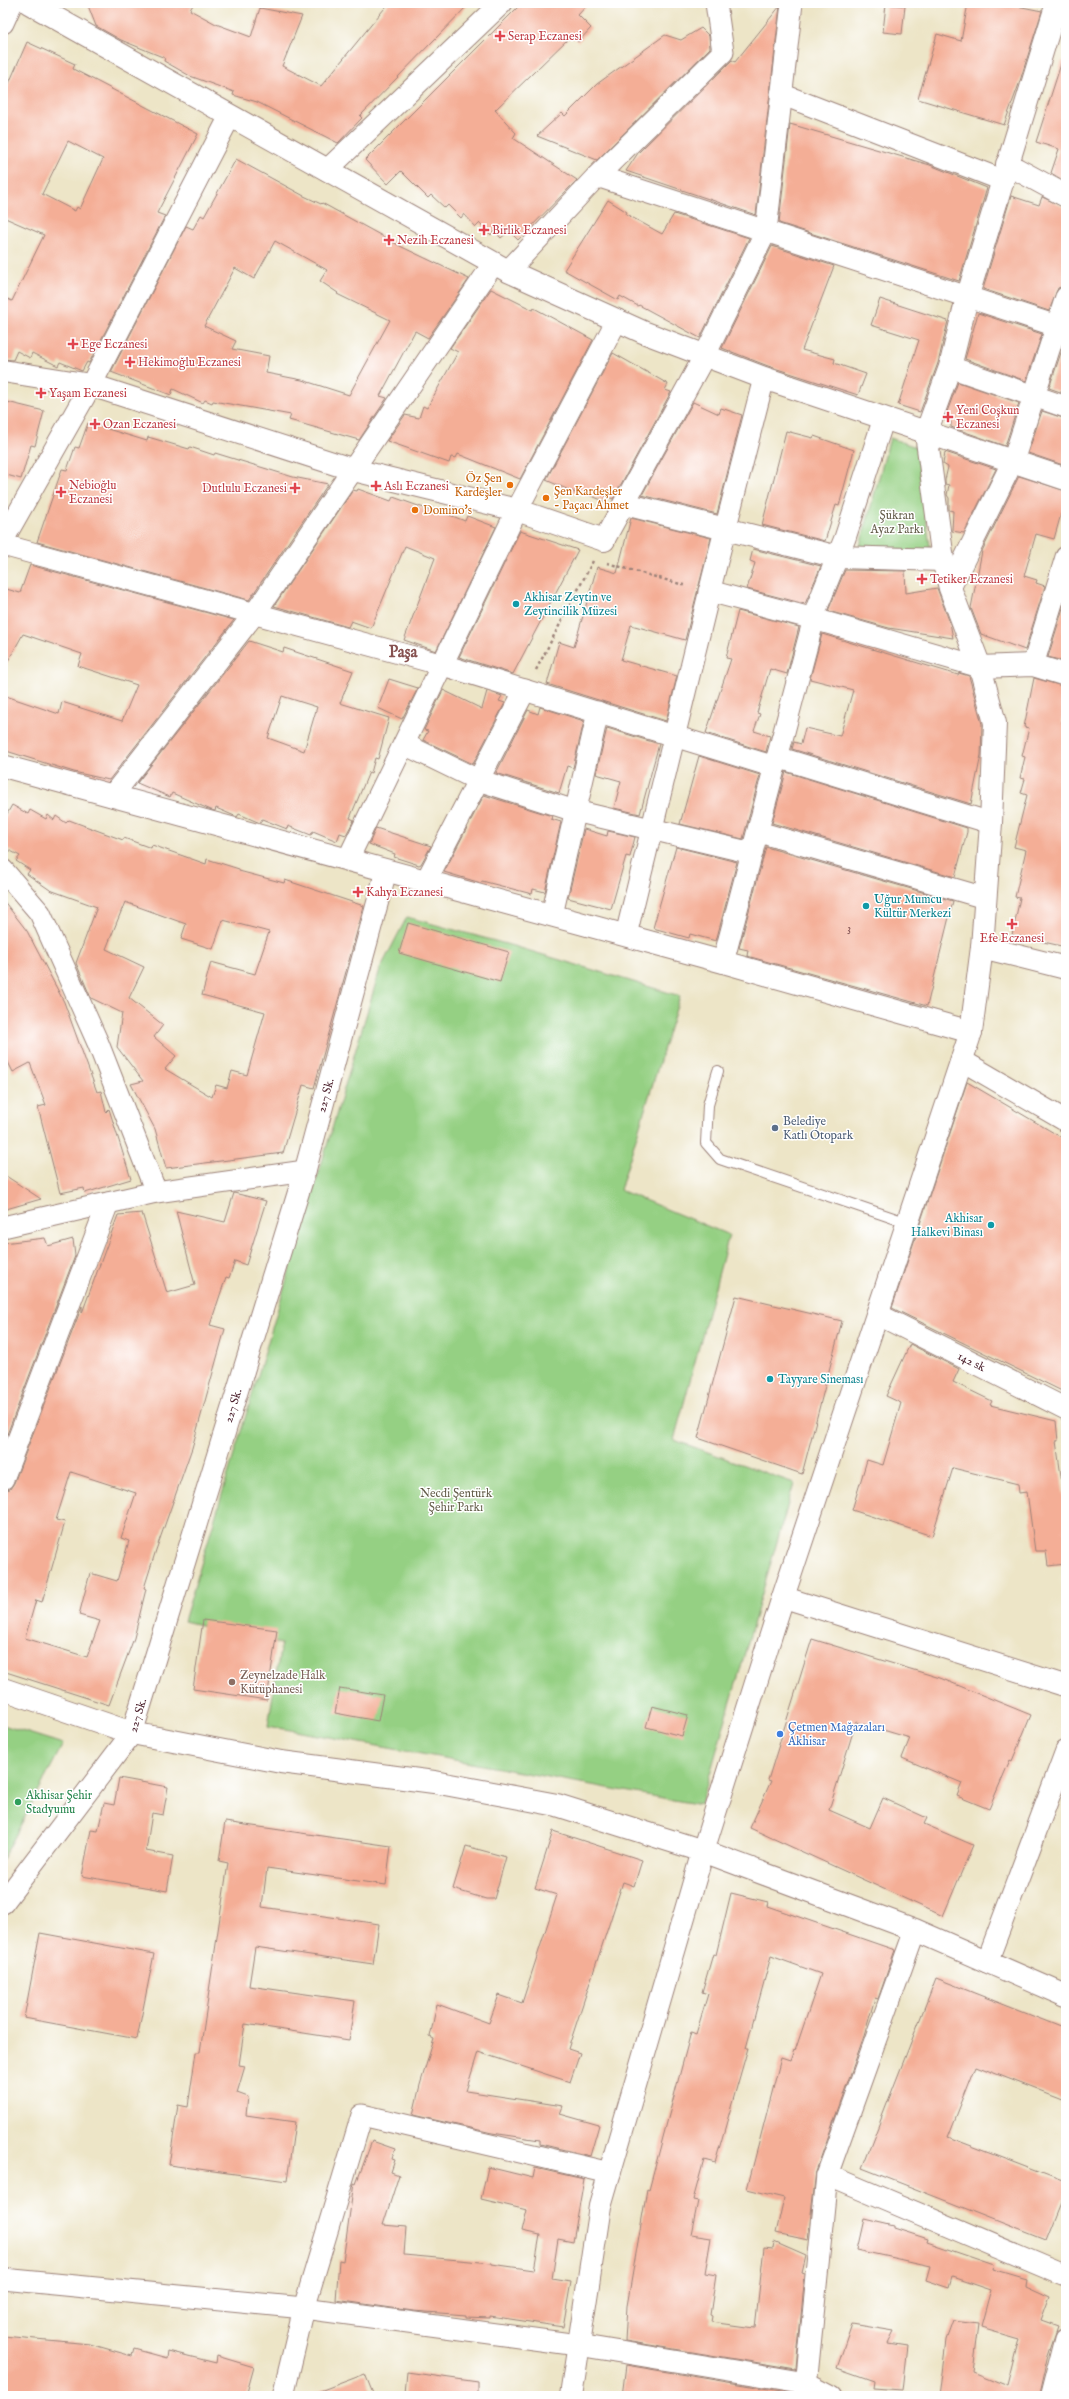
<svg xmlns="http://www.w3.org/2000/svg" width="1069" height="2399" viewBox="0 0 1069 2399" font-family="'IM FELL English',serif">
  <rect width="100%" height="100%" fill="#fff"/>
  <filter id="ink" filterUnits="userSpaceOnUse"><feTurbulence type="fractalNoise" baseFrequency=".025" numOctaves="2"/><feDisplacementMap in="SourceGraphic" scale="8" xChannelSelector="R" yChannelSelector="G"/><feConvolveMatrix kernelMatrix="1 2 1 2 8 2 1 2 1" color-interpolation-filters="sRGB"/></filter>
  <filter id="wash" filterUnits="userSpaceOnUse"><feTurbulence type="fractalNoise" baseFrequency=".012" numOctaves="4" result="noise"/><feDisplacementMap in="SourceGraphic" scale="16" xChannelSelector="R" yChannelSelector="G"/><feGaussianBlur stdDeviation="0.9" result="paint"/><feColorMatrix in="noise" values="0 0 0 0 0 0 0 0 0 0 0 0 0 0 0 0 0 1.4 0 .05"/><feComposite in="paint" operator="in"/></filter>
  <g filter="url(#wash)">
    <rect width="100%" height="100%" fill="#ede5c7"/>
    <g fill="#95d083" stroke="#707857">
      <polygon points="890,438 916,447 931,553 859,549"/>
      <polygon points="407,917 517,947 680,996 620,1190 729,1235 674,1440 794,1483 701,1805 268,1726 281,1644 184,1621 380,969"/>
      <polygon points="3,1725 63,1744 3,1859"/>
    </g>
    <g id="blocks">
      <g fill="#f4ae96" fill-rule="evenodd">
        <polygon points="87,3 194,3 190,10 216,24 251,37 260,8 302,16 282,66 321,86 389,3 470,3 360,116 362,118 338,143 257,102 233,95 234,92 190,76 164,61 165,58 121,40 96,26"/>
        <polygon points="522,3 589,3 578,15 591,28 578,42 572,35 495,110 516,133 513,138 577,180 518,240 509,231 501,238 494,231 491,235 480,223 476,227 464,214 461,218 448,205 445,208 431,195 428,198 401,171 388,184 365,160"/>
        <polygon points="968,3 1002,3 1042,11 1019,84 1004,125 918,99 937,34 961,41"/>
        <polygon points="886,4 905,6 902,34 883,32"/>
        <polygon points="780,6 756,215 626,171 638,153 732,60 735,62"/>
        <polygon points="701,28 709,36 710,48 597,160 537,136 562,113 565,116 597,84 665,35 681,40"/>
        <path d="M27,42L75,64L73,69L198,134L157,213L165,216L89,363L87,362L82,371L60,362L58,366L32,353L30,358L17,351L13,360L3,359V297L12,301L44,235L3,217V97ZM68,141L103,159L80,209L77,207L75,211L42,194Z"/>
        <polygon points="1062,61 1066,62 1066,182 1051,173 1059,149 1036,142"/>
        <polygon points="790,124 930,165 987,188 959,281 779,223"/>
        <path d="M236,159L304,196L321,204L322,203L402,247L469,279L428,338L415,331L380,396L387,398L359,440L289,420L291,415L213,401L212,403L205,400L203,403L173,389L171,395L111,372L186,226L193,229L201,215L204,217ZM275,241L327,270L320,281L338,293L337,294L390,320L349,395L302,380L266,373L269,356L232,349L236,341L204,326L235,268L254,279Z"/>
        <polygon points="1011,196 1039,205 1042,197 1066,208 1066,285 1058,288 1049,311 983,289"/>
        <polygon points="608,200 627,212 626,214 662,234 674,214 749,238 700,338 639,305 638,306 620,296 618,300 564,270"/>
        <polygon points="772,246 834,266 802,350 835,359 834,363 866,374 858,395 768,366 722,348"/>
        <polygon points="491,289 533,310 534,308 593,340 520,479 458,454 456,458 451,457 449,463 387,441 405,415 419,418 423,406 427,408 458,352 450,348"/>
        <polygon points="880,299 948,321 938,363 920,412 898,405 919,340 871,325"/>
        <polygon points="978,313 1042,334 1026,381 965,359"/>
        <polygon points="1065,341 1066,341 1066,394 1049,388"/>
        <polygon points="613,353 668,384 665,390 671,392 613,499 606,496 604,501 579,491 578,494 546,480"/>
        <polygon points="958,382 1019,403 1005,446 951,427 951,422 944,420"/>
        <polygon points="3,401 44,411 35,446 31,445 21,479 3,474"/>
        <polygon points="693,402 719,414 721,408 742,415 717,514 642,495"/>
        <polygon points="1042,411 1066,419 1066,466 1028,453"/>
        <polygon points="88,423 147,441 148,437 189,449 190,447 214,455 215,453 293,477 328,484 249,600 37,542 62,469 67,470 75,447 79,448"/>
        <polygon points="786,431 813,438 814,436 854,450 839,506 836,505 825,541 762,525"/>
        <polygon points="945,452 996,469 964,533 952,531 953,511 949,510 949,498 947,495 949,485 945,484 945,480 948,467 943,464"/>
        <polygon points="1019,476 1066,491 1066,504 1063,514 1061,514 1054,539 1036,534 1024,576 1037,580 1036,583 1045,586 1025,650 981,634 971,608 982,551"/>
        <polygon points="358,489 391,501 393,497 441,514 442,512 465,521 467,516 496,527 436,651 404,640 435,558 405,546 371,628 351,621 348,627 274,606 353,490 357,491"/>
        <polygon points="631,518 711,538 685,640 631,625 621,660 677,676 666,721 547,684 559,642 574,647 597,567 617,573"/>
        <polygon points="520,531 578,550 513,674 459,657"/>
        <polygon points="753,549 821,566 805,604 747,589 755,563 750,561"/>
        <polygon points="30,565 234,620 109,780 74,772 3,750 3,695 59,714 62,702 122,721 137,685 78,666 82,654 23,634 3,670 3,588 20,593"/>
        <polygon points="845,570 905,571 906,593 937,588 950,623 953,638 889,628 828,611"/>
        <polygon points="1066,598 1066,662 1048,657"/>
        <polygon points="738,611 799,627 787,674 770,669 757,713 760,714 754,731 770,736 766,752 706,733 731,659 726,658"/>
        <polygon points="822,634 958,675 959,673 969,676 982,724 981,755 971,804 792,749 794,742 801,744 805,728 840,736 853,690 810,679"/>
        <path d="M249,641L283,652L284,648L353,671L340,703L389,718L378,759L375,758L371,773L369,772L350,818L354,820L346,835L340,833L337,841L313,831L311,835L288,826L287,829L262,819L260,823L239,814L237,817L216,808L215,811L211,810L172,793L170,797L137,783ZM282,696L317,707L304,751L268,738Z"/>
        <polygon points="1034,678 1066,687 1062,723 1066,724 1066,947 1012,935 1020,898 1015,897 1026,850 1014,847 1027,795 1021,793 1025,779 1020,778 1025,757 1022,756 1029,728 1024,727"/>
        <polygon points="389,679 418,688 402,719 378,708"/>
        <polygon points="443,690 482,709 487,691 502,696 499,701 505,703 473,764 423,740 428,731 424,730"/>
        <polygon points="540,707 584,721 573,768 567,766 559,793 496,773 528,710 538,714"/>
        <polygon points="607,728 659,744 640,814 614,808 621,781 596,774"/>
        <polygon points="699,756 760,775 743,839 680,824"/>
        <polygon points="786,772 967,828 967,832 955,877 772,823"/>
        <polygon points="484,795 552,816 551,819 561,822 545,892 533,889 532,894 482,881 481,883 444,872"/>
        <path d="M12,805L28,814L30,810L46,819L48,815L54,820L56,816L66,823L69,820L123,840L124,838L151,848L152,845L206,864L207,859L239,869V871L284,883L285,880L364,906L314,1088L303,1085L283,1153L166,1168L155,1129L131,1084L143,1081L117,1047L122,1013L91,998L76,963L97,907L50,890L27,874L30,870L16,861L20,856L3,847V821ZM125,902L186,924L181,939L213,949L223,920L269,932L255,974L211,962L202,995L265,1012L247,1075L232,1071L227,1088L216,1085L212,1097L165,1069L176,1056L154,1037L163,1025L129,998L144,967L106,949Z"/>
        <polygon points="376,828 431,846 421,864 419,865 394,857 395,854 369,844"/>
        <polygon points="584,829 607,836 608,831 635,837 630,857 626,856 611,909 568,898"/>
        <polygon points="676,847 737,862 716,941 690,934 689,938 653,928"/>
        <polygon points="766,847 953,901 927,1006 747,956 748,950 739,948"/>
        <polygon points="3,900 27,931 64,1002 97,1092 101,1091 106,1112 109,1109 131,1179 85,1193 84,1188 60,1193 38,1107 46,1105 30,1063 13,1072 3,1052"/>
        <polygon points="408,923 509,952 500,982 399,953"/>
        <polygon points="967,1082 1066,1140 1066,1393 892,1308"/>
        <polygon points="3,1174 41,1199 3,1210"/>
        <path d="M234,1193L266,1201L246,1265L235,1261L229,1278L226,1277L210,1325L225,1329L192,1448L156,1550L144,1588L146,1589L134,1638L109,1705L3,1671V1491L10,1489L14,1483L82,1306V1313L118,1215L142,1213L167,1293L195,1285L176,1211L225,1222ZM71,1472L136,1493L121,1538L129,1541L117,1581L90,1573L79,1615L100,1621L87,1657L25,1638L36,1600L42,1602L65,1522L56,1520Z"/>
        <polygon points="45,1238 48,1246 73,1239 75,1256 3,1445 3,1243"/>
        <polygon points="736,1296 842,1321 802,1474 698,1438"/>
        <polygon points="910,1344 959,1369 953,1382 992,1401 990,1405 1056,1421 1058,1441 1056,1441 1066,1511 1066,1564 1048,1566 1046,1551 1035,1551 1027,1492 1019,1493 1018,1484 953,1468 932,1536 852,1510 867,1460 883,1465 901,1403 886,1396"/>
        <polygon points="203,1620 277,1630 267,1700 193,1689"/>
        <polygon points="812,1639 940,1678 1031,1715 1012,1761 1010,1760 989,1809 957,1796 962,1783 902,1758 910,1738 856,1722 829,1810 870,1828 883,1798 927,1818 924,1824 973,1845 943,1916 750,1828 771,1781 768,1780"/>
        <polygon points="340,1688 383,1695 378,1721 335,1713"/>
        <polygon points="652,1706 688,1715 682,1736 646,1727"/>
        <polygon points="119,1778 168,1787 163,1815 152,1813 146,1851 173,1856 167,1891 82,1876 91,1830 98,1831 104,1803 114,1805"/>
        <polygon points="225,1822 391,1846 386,1885 267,1868 262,1907 379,1924 373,1964 255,1947 249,1986 355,2001 349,2040 245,2024 239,2065 245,2066 237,2093 248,2097 246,2115 295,2122 287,2181 169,2165 178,2105 188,2107 196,2052 200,2052 228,1863 219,1861"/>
        <polygon points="553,1831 642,1860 634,1886 623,1882 568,2049 580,2053 570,2082 478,2052 466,2091 563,2106 560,2114 599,2125 590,2156 540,2144 540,2140 492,2133 413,2115 420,2085 434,2039 430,2037 437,2004 489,2023 499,1995 522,2003 557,1895 535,1888"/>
        <polygon points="466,1846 506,1857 494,1899 486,1899 453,1889"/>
        <polygon points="731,1893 768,1902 767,1906 895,1950 878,1999 875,1998 864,2036 816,2171 808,2240 776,2233 784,2198 747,2189 781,2058 790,2061 794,2050 795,2051 821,1974 771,1956 746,2048 748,2048 715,2163 704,2160 693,2200 698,2201 691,2235 711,2238 705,2273 716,2275 710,2315 712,2316 711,2322 755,2328 764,2247 773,2248 774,2242 806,2256 802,2273 805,2274 796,2369 625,2341 627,2306 647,2189 649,2190 691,2032 696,2034 708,1994 702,1992 713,1954 716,1955"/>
        <polygon points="40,1933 154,1954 137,2039 24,2018"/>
        <polygon points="936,1978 1066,2029 1066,2101 976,2066 948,2137 1066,2182 1066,2190 1046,2240 862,2168"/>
        <polygon points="372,2141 395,2149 392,2159 395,2160 391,2172 399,2175 383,2225 406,2227 404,2255 492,2263 492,2264 534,2270 540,2235 522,2231 527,2210 481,2199 488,2167 533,2178 535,2168 584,2179 573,2242 558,2239 552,2279 571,2282 563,2327 490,2316 490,2318 466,2317 466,2315 413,2311 336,2300 339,2260 343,2261 354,2183 356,2184"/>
        <polygon points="864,2219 894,2226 894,2228 928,2239 927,2242 994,2265 993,2269 1027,2279 1026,2285 1050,2296 1041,2320 1058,2326 1048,2355 1039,2396 939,2396 946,2340 953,2321 978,2324 972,2372 1007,2386 1019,2338 981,2327 991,2290 953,2277 950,2288 926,2280 930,2266 857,2250"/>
        <polygon points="852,2324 894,2331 888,2343 907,2346 902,2390 873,2388 874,2381 837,2368"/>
        <polygon points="3,2336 90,2344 132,2356 134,2349 167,2358 168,2351 216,2363 217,2356 254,2367 246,2396 3,2396"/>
        <polygon points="626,2365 793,2393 793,2396 622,2396"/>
        <polygon points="407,2372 478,2382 478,2396 405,2396"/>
        <polygon points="365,2374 374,2396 313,2396 312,2394"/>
      </g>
    </g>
  </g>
  <g filter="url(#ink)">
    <use href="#blocks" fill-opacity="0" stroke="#9c8279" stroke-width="1"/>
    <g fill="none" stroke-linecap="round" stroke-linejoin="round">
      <defs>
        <polyline id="lane" points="718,1071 708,1105 706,1143 720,1159 908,1223"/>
        <g id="street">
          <polyline points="3,23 12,3"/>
          <polyline points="781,94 1002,180"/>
          <polyline points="327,170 502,3"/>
          <polyline points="597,176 1066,329"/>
          <polyline points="508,271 597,176 723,52 716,3"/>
          <polyline points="950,367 1066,407"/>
          <polyline points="3,540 91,385 230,116"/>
          <polyline points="604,540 705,355 766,231 792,3"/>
          <polyline points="3,545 443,665 775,767"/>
          <polyline points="950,588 1013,461 1066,297"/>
          <polyline points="709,591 814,619 980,667"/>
          <polyline points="1033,665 1066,557"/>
          <polyline points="404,744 478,780 575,811 752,853"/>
          <polyline points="777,757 991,823"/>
          <polyline points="112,796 255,613 494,263"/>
          <polyline points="769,835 985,898"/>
          <polyline points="348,859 517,510 617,320"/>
          <polyline points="3,870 40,913 98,1043 156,1192"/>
          <polyline points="426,881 525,690"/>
          <polyline points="552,915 598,712"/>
          <polyline points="626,935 713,577 764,378"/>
          <polyline points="723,962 817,607 845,538 884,418"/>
          <polyline points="961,1060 1066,1121"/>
          <polyline points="3,1227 156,1192 305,1171"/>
          <path id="s1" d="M877,1314L1066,1409"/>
          <polyline points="3,1479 108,1203"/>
          <polyline points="783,1597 1066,1686"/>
          <path id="s2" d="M3,1903L132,1733L305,1171L386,871"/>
          <polyline points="987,1962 1066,1751"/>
          <polyline points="827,2175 1066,2276"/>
          <polyline points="3,2279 304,2308 578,2345 807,2383 832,2396"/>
          <polyline points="283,2396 304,2308 362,2115 610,2173"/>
          <polyline points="805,2396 827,2175 915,1930"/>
          <polyline points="1051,2396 1066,2338"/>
        </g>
        <g id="secondary">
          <polyline points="29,3 508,271 643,332 764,378 1066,479"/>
          <polyline points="1007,164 1066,196"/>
          <polyline points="3,371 91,385 354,470 517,510 604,540"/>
          <polyline points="625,504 838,557 943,560"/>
          <polyline points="980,667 1033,665 1066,675"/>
          <polyline points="3,766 723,962 971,1032"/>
          <polyline points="982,947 1066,968"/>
          <polyline points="3,1689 132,1733 281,1762 434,1782 557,1805 703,1851 915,1930 1066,1996"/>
          <polyline points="571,2396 600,2206 703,1851 783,1597 971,1032 982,947 991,823 995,723 980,667 950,588 943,560 926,433 950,367 967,298 1057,3"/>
        </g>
      </defs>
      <use href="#lane" stroke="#9c8279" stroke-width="12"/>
      <use href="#street" stroke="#9c8279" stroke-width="23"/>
      <use href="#secondary" stroke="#9c8279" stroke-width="24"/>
      <g stroke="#9c8279" stroke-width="2.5" stroke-dasharray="3 3" stroke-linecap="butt">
        <polyline points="607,563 687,586"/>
        <polyline points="536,670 593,561"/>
      </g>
      <use href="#lane" stroke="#fff" stroke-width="10"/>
      <use href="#street" stroke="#fff" stroke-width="21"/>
      <use href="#secondary" stroke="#fff" stroke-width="22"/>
    </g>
  </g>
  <g fill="#e0444e" stroke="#fff" stroke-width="1.5">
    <path d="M498 30h4v4h4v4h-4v4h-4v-4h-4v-4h4z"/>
    <path d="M482 224h4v4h4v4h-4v4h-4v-4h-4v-4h4z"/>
    <path d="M387 234h4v4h4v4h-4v4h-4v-4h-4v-4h4z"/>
    <path d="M71 338h4v4h4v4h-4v4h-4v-4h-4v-4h4z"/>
    <path d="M128 356h4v4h4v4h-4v4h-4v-4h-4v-4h4z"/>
    <path d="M39 387h4v4h4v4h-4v4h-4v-4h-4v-4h4z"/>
    <path d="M946 411h4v4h4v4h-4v4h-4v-4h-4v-4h4z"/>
    <path d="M93 418h4v4h4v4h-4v4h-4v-4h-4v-4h4z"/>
    <path d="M374 480h4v4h4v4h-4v4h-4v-4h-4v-4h4z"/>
    <path d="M293 482h4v4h4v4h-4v4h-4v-4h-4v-4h4z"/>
    <path d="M59 486h4v4h4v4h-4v4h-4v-4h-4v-4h4z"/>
    <path d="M920 573h4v4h4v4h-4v4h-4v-4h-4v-4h4z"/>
    <path d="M356 886h4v4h4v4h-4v4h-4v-4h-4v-4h4z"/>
    <path d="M1010 918h4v4h4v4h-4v4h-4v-4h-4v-4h4z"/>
  </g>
  <g fill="#e8710a" stroke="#fff" stroke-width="1.5">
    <circle cx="510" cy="485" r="4"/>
    <circle cx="546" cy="498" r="4"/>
    <circle cx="415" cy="510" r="4"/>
  </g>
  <g fill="#0f9aa8" stroke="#fff" stroke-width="1.5">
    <circle cx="516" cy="604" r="4"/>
    <circle cx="866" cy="906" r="4"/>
    <circle cx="991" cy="1225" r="4"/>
    <circle cx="770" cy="1379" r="4"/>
  </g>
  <circle fill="#5c6f8a" stroke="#fff" stroke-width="1.5" cx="775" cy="1128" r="4"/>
  <circle fill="#8d6e63" stroke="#fff" stroke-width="1.5" cx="232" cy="1682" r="4"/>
  <circle fill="#3f7fe0" stroke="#fff" stroke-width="1.5" cx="780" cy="1734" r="4"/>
  <circle fill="#2e9e5b" stroke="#fff" stroke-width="1.5" cx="18" cy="1802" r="4"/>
  <g text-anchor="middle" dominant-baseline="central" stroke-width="3" stroke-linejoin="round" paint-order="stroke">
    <g font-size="10" fill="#744346">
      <text x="849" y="929">3</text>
    </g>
    <g font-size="12" fill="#be3a42" stroke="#fff" text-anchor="start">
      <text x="508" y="36">Serap Eczanesi</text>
      <text x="492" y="230">Birlik Eczanesi</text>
      <text x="397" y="240">Nezih Eczanesi</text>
      <text x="81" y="344">Ege Eczanesi</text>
      <text x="138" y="362">Hekimoğlu Eczanesi</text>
      <text x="49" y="393">Yaşam Eczanesi</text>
      <text x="956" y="410">Yeni Coşkun<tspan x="956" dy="14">Eczanesi</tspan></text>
      <text x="103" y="424">Ozan Eczanesi</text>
      <text x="69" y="485">Nebioğlu<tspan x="69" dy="14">Eczanesi</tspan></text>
      <text x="384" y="486">Aslı Eczanesi</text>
      <text x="287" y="488" text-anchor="end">Dutlulu Eczanesi</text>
      <text x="930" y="579">Tetiker Eczanesi</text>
      <text x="366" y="892">Kahya Eczanesi</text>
      <text x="1012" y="938" text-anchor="middle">Efe Eczanesi</text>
    </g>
    <g font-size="12" fill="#c56008" stroke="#fff" text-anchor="start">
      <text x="502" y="478" text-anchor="end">Öz Şen<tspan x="502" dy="14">Kardeşler</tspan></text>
      <text x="554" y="491">Şen Kardeşler<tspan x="554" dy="14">- Paçacı Ahmet</tspan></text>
      <text x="423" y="510">Domino's</text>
    </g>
    <g font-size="12" fill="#645d4a" stroke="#fff">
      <text x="897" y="515">Şükran<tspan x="897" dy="14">Ayaz Parkı</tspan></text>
      <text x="456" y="1493">Necdi Şentürk<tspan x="456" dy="14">Şehir Parkı</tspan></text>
    </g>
    <g font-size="12" fill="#0d838f" stroke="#fff" text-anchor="start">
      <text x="524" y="597">Akhisar Zeytin ve<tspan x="524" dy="14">Zeytincilik Müzesi</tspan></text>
      <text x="874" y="899">Uğur Mumcu<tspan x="874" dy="14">Kültür Merkezi</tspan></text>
      <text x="983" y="1218" text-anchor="end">Akhisar<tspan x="983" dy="14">Halkevi Binası</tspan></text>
      <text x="778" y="1379">Tayyare Sineması</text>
    </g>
    <g font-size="12" fill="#4a1f2b" stroke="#fff">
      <text stroke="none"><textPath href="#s2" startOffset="880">227 Sk.</textPath></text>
      <text stroke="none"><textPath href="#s1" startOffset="106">142 sk</textPath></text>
      <text stroke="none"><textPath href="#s2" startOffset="556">227 Sk.</textPath></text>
      <text stroke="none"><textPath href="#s2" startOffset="232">227 Sk.</textPath></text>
    </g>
    <g font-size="12" fill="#4e5e75" stroke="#fff" text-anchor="start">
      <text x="783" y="1121">Belediye<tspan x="783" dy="14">Katlı Otopark</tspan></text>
    </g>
    <g font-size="12" fill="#785e54" stroke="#fff" text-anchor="start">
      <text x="240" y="1675">Zeynelzade Halk<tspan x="240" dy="14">Kütüphanesi</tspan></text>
    </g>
    <g font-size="12" fill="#366cbe" stroke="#fff" text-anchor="start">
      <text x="788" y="1727">Çetmen Mağazaları<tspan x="788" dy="14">Akhisar</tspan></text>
    </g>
    <g font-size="12" fill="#27864d" stroke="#fff" text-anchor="start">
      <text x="26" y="1795">Akhisar Şehir<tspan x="26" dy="14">Stadyumu</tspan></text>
    </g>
    <g font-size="16" font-weight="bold" fill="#865150" stroke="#fff">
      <text x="403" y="653">Paşa</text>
    </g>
  </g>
  <rect width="1069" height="2399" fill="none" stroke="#fff" stroke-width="16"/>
</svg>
